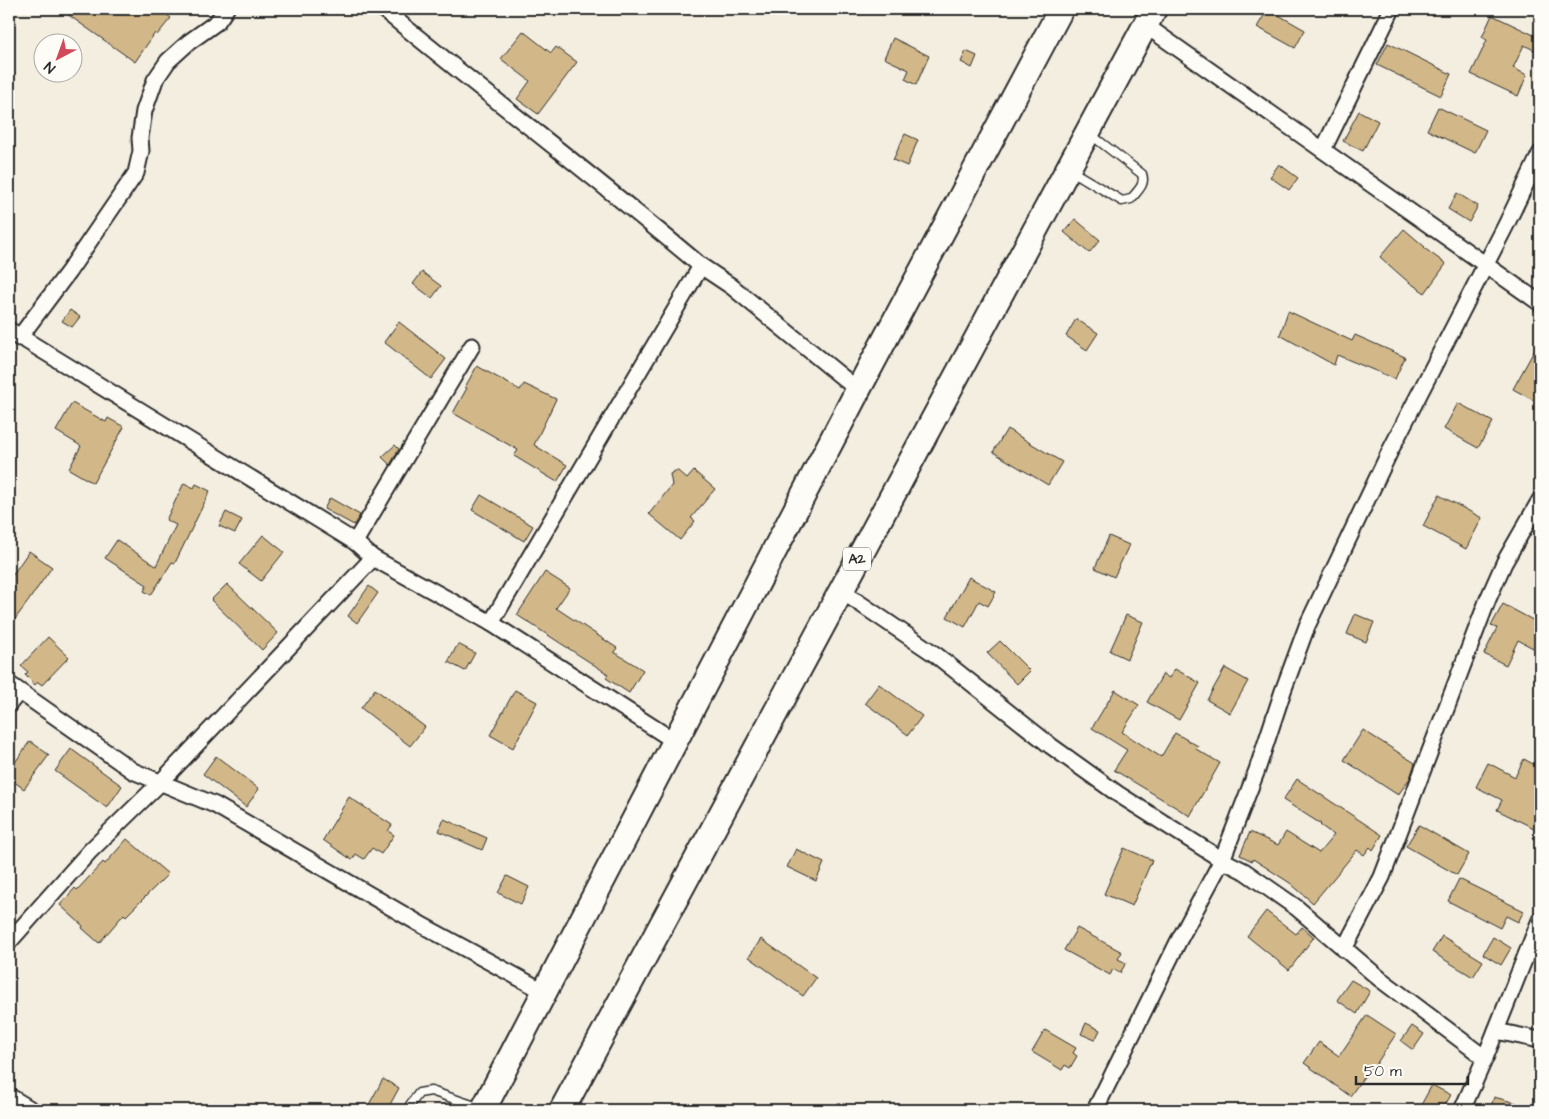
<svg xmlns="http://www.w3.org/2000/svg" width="1549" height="1119" viewBox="0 0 1549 1119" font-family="'Architects Daughter',sans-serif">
  <rect width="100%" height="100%" fill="#f4eee1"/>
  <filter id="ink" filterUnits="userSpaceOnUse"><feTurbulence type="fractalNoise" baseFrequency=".02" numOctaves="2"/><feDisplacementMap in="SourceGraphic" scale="10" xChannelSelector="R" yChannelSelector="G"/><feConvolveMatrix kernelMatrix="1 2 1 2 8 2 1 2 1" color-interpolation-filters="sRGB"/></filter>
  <g filter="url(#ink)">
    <g fill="#d2b888" stroke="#2b2b2b">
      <polygon points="60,9 159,9 171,18 157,35 155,33 135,62"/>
      <polygon points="1268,9 1305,30 1295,48 1257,27"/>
      <polygon points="1492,15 1540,38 1540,53 1524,45 1513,68 1527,75 1518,96 1471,74 1487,40 1482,37"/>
      <polygon points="523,31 551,53 556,47 577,62 538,114 517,99 530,81 501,59"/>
      <polygon points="893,38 929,56 916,85 905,79 909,70 884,58"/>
      <polygon points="1388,43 1451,74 1441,96 1377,65"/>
      <polygon points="966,51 977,56 972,68 961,62"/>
      <polygon points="1438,107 1486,130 1475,153 1427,130"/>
      <polygon points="1359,111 1378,121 1363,151 1343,141"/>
      <polygon points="905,134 918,140 907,166 893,160"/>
      <polygon points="1279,164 1298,178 1289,190 1270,177"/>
      <polygon points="1457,193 1478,206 1469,222 1448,209"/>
      <polygon points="1075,219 1100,240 1089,253 1064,232"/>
      <polygon points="1404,229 1425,247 1424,248 1446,264 1425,293 1406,280 1380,257"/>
      <polygon points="422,272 441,286 432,298 413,284"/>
      <polygon points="70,310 80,317 72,327 62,321"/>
      <polygon points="1288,311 1352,341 1355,335 1405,357 1395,379 1337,355 1334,365 1280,335"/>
      <polygon points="1076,319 1098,333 1087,350 1066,336"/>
      <polygon points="399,322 446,359 431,379 384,342"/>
      <polygon points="1540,340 1540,404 1513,389"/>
      <polygon points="477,366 520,390 524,384 556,399 534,445 567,465 557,482 514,456 518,450 453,413 467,388 465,387"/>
      <polygon points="72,403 106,422 108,418 124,427 93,483 69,469 81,446 56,431"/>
      <polygon points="1458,403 1493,422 1478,448 1444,429"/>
      <polygon points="1007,429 1062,462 1048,485 993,452"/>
      <polygon points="395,445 399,449 390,465 382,457"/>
      <polygon points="675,471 678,471 687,479 694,471 715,489 691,518 695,521 680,540 649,514 672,485 670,474"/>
      <polygon points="184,483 194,488 196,484 210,491 175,563 172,562 151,595 144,591 147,585 105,558 117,540 156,566 176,525 166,520"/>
      <polygon points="481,495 533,526 524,541 472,510"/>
      <polygon points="1439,495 1482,518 1466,549 1423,526"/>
      <polygon points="330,498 360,515 354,525 324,509"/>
      <polygon points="226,512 242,520 235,533 219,526"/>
      <polygon points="263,535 284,552 261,581 239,564"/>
      <polygon points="1109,536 1129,545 1114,577 1095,568"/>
      <polygon points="29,551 52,567 27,603 9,627 9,580"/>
      <polygon points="545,572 570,588 556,608 617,648 614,652 643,670 629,693 606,678 608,674 517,615"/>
      <polygon points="969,577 996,592 988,606 979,601 965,627 947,617"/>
      <polygon points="227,584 278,633 262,650 211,600"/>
      <polygon points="369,586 378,593 357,623 348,616"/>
      <polygon points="1503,604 1540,624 1540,635 1533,648 1518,640 1506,665 1484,654 1497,628 1491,626"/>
      <polygon points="1355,614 1374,622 1366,642 1347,634"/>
      <polygon points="1126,615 1143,622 1127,659 1110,651"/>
      <polygon points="48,637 69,657 42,685 38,682 35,685 25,675 28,672 21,666"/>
      <polygon points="1000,641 1030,671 1017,684 987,653"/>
      <polygon points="458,644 475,653 465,671 448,662"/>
      <polygon points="1225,668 1248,681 1230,713 1207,700"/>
      <polygon points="1175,669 1200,683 1179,720 1147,702 1163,674 1169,678"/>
      <polygon points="879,684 922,716 908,735 865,703"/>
      <polygon points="375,689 425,727 410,746 361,708"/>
      <polygon points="515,690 537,702 513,748 490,735"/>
      <polygon points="1115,690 1139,705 1122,732 1161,757 1175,733 1198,746 1196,749 1220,763 1190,816 1114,770 1127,750 1092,728"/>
      <polygon points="1363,730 1415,763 1410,778 1398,795 1344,760"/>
      <polygon points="30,741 49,755 24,789 9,778 9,771"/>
      <polygon points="71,749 122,786 107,808 55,771"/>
      <polygon points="216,756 259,789 246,807 203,774"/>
      <polygon points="1524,759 1540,768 1540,831 1497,810 1502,800 1476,787 1488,763 1515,777"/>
      <polygon points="1297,779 1382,835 1373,850 1370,847 1364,855 1357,850 1313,903 1290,883 1253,859 1252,861 1240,855 1250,832 1278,845 1286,832 1319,853 1334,835 1320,825 1321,824 1283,800"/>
      <polygon points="349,797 392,825 388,831 394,835 381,854 372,848 364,859 356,854 352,860 323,840"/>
      <polygon points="444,819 487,838 482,850 439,831"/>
      <polygon points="1419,825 1469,854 1457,875 1406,846"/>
      <polygon points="127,839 168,874 126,916 124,914 99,943 82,928 83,926 60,905 75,888 77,890 103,862 105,864"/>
      <polygon points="1124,848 1152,860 1132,906 1104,894"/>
      <polygon points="796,849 824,863 816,881 787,867"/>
      <polygon points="507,876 529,887 521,904 498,893"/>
      <polygon points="1459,879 1524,911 1518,922 1506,916 1500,928 1448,901"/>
      <polygon points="1266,911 1296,934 1302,927 1314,937 1289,970 1247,936"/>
      <polygon points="1077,928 1122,952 1118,959 1126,963 1120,973 1113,969 1110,975 1064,950"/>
      <polygon points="1442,936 1483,961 1473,977 1432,952"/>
      <polygon points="1493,937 1511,948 1501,965 1483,954"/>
      <polygon points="761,939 816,978 803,996 749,957"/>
      <polygon points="1351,980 1370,991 1357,1014 1337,1000"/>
      <polygon points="1367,1015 1396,1034 1373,1069 1371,1067 1350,1096 1304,1063 1319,1042 1339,1056"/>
      <polygon points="1086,1023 1100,1030 1095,1040 1081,1034"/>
      <polygon points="1412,1026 1424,1034 1413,1050 1401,1041"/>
      <polygon points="1045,1030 1076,1048 1073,1053 1077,1056 1070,1068 1065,1065 1062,1070 1032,1052"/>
      <polygon points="383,1079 399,1088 387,1110 366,1110"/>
      <polygon points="1432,1085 1451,1095 1442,1110 1431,1110 1421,1105"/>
      <polygon points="1494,1097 1527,1106 1527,1110 1490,1110"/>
    </g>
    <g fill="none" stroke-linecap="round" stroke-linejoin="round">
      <defs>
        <g id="service">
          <path d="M1070,170L1122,201L1131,199C1137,191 1146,185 1142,174L1090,134"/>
          <polyline points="409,1110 410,1105 419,1093 431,1091 481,1108"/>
        </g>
        <g id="minor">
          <path d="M383,9C488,96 597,178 701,266"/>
          <polyline points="1145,25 1540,303"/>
          <polyline points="1323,150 1392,9"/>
          <polyline points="9,330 355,542 373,558 491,623 676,742"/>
          <polyline points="19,338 69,271 136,173 141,151 140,138 144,111 155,80 168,61 189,42 217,22 226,9"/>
          <polyline points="355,542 472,346"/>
          <polyline points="840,590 936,655 1051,746 1118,794 1222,860 1244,871 1297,908 1380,979 1485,1058"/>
          <polyline points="491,623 701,266 731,286 858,390"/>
          <polyline points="9,684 133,771 215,805 420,924 545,992"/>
          <polyline points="9,704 19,692"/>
          <polyline points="9,942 90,851 161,782 373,558"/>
          <polyline points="1344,949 1382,877 1488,599 1504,563 1540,500"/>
          <polyline points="1496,1031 1540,1040"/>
          <polyline points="9,1096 32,1110"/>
          <polyline points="1095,1110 1178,942 1222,860 1257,770 1283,691 1307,626 1391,449 1506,225 1540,154"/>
          <polyline points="1462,1110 1485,1058 1540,920"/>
        </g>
        <g id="trunk">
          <polyline points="483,1110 858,390 1061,9"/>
          <polyline points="562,1110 1154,9"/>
        </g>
      </defs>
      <use href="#service" stroke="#2b2b2b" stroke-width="11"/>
      <use href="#minor" stroke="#2b2b2b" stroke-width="19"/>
      <use href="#trunk" stroke="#2b2b2b" stroke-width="28"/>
      <use href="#service" stroke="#fdfcf7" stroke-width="8"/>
      <use href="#minor" stroke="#fdfcf7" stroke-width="15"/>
      <use href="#trunk" stroke="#fdfcf7" stroke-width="24"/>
    </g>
  </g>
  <g text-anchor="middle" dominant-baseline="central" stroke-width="4" stroke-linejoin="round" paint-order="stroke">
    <rect fill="#fdfcf7" stroke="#6a6a68" stroke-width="1" x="843" y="547.5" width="28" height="23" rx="4"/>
    <g font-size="14" font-weight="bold" fill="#2b2b2b">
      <text x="857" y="559">A2</text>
    </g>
  </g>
  <rect width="1549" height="1119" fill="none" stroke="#fdfcf7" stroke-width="30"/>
  <rect x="15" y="15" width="1519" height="1089" fill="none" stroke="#2b2b2b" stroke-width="2" filter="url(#ink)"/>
  <g transform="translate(58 58) rotate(221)"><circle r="24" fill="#fdfcf7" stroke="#a9a8a5"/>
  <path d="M0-4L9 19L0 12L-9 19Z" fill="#d1495b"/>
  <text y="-8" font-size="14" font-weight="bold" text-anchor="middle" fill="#2b2b2b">N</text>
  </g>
  <path d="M1356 1076v8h112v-8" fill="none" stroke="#2b2b2b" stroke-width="2.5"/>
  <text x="1364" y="1076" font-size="15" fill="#2b2b2b" stroke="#fdfcf7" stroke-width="4" paint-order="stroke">50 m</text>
</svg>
